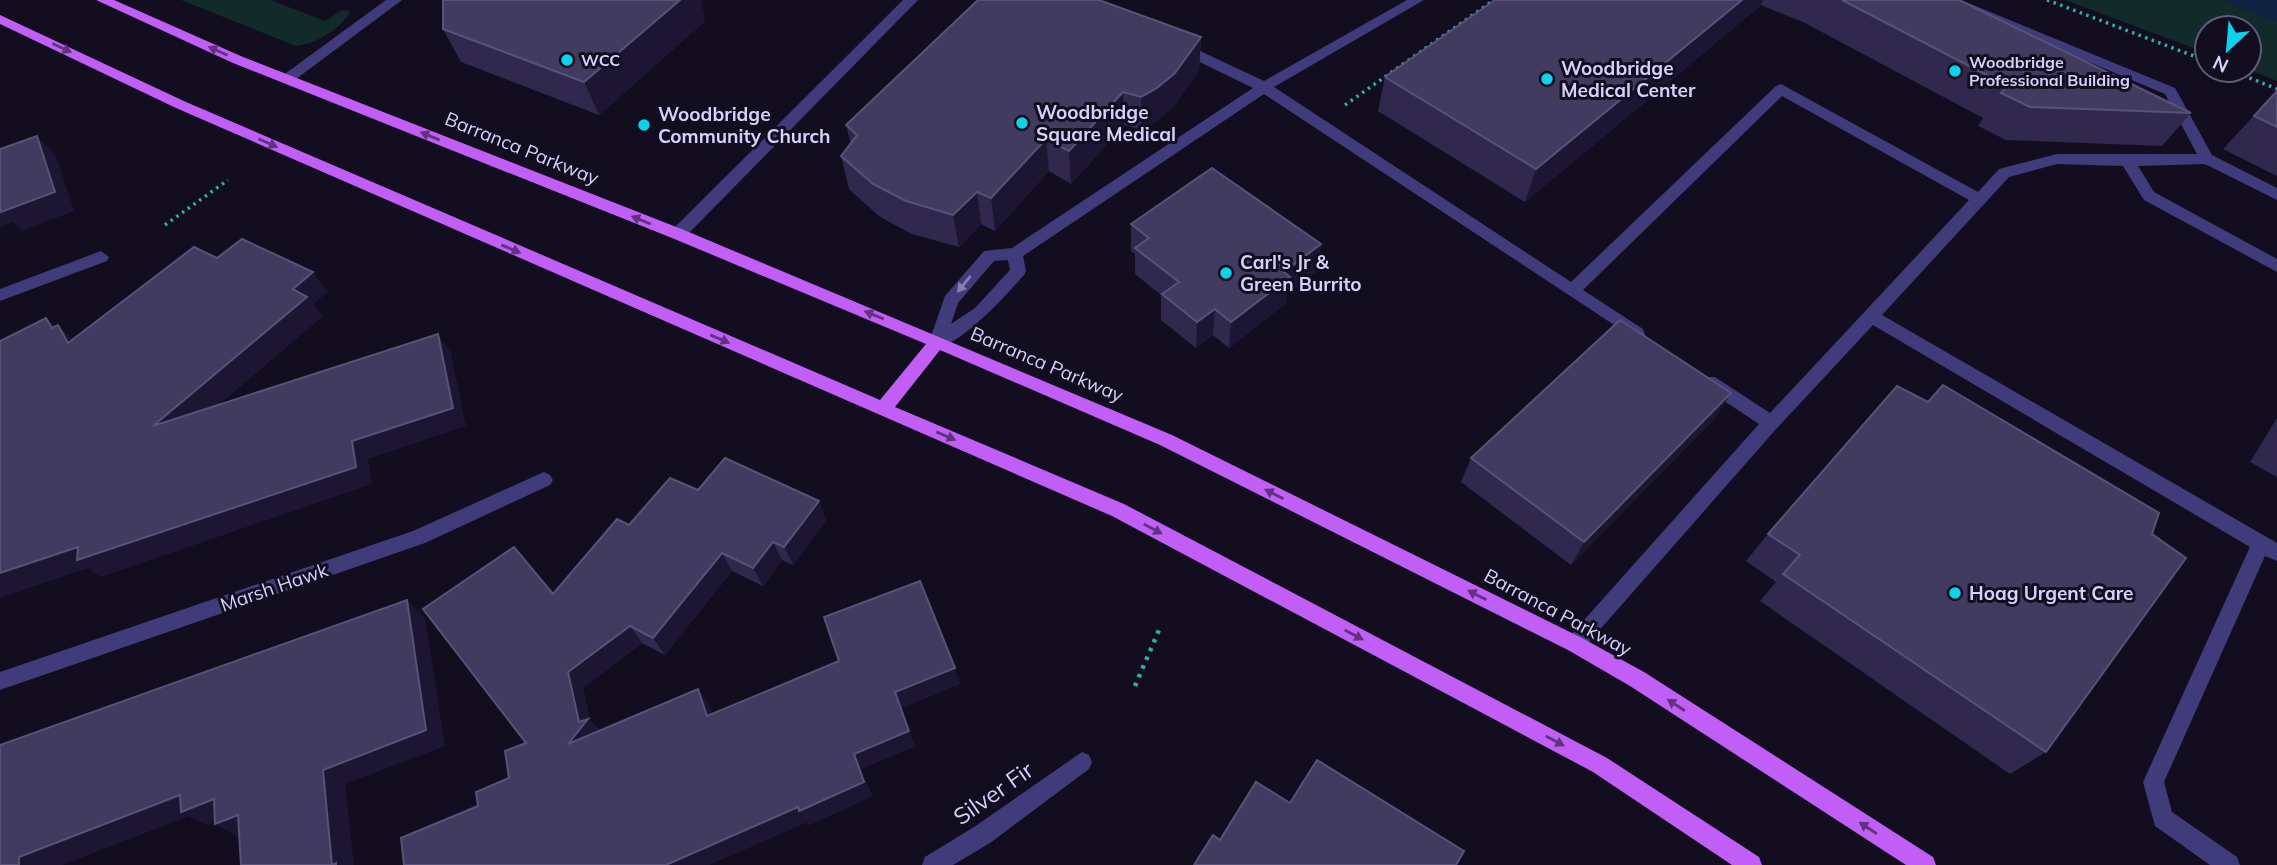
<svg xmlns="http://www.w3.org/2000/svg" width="2277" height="865" viewBox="0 0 2277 865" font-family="Mulish,sans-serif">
  <rect width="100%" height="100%" fill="#120e20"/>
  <g fill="#122a29">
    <path d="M181,0H270L325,21L342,10L350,11C346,26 312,46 296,46Z"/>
    <polygon points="2065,0 2220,0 2277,21 2277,81 2249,70 2249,28 2207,28 2207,53"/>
  </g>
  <polygon fill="#102342" points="2220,0 2277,0 2277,21"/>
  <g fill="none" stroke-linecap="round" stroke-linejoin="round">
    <g stroke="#35aba6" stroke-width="3.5" stroke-dasharray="2.5 4.5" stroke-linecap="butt">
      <polyline points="2047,0 2207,61"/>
      <polyline points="2230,70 2277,89"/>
      <polyline points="1345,105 1494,0"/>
      <polyline points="165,225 228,180"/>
    </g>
    <polyline stroke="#35aba6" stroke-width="4.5" stroke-dasharray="3.5 6" stroke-linecap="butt" points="1135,686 1159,630"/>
    <g fill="#403c7c" fill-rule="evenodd">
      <polygon points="386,0 402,0 292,82 282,82 282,76"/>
      <polygon points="903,0 918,0 684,238 672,238 670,234 672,230"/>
      <path d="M1407,0H1424L1274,87L1571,282L1776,86L1781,84L1978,192L1999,169L2057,154H2197L2165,94L1942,0H1961L2175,88L2212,155L2277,188V200L2205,164L2138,166L2154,192L2277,259V272L2144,200L2123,166L2057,164L2009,177L1882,315L2277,543V561L2265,556L2164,782L2172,812L2237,857L2240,865H2210L2155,826L2143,782L2250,547L1873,325L1777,428L1582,650L1575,653L1568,650L1565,644L1568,638L1759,424L1703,387L1700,382L1703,377H1715L1770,413L1969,200L1782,96L1583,290L1643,329L1645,334L1643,339L1637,340L1264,94L1023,256L1026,271L1024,275C1009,292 954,354 931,347L929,342L945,296L984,251L1012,248L1253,88L1173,49V43H1183L1264,81ZM1008,260L1010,270L975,308L951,324L958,303L994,261Z"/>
      <polygon points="101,251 109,257 107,261 0,301 0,289"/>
      <polygon points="544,472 550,475 553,480 550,485 425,543 0,690 0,672 413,531"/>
      <polygon points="1082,752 1089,755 1092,762 1089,769 990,843 953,865 922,865 925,857 974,827"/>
    </g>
    <polygon fill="#c05ef5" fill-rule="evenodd" points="96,0 114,0 243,57 684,230 1172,435 1582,638 1644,672 1933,857 1936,865 1906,865 1630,686 1568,650 1160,445 940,350 895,407 1124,504 1607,758 1759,857 1762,865 1732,865 1593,772 1112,516 176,108 0,24 0,15 186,102 880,400 926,344 672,238 233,63"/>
  </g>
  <g fill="#30294d">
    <polygon points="1495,0 1959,0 2191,113 2162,146 2006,140 1978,126 1983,118 1805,23 1761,5 1525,202 1378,111 1385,77"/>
    <polygon points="705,21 599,115 461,62 443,29"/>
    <polygon points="1201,37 1199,70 1174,106 1156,122 1141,130 1124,125 1071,184 1049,171 995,231 981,224 959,247 912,234 880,217 849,189 841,156 851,144 846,125"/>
    <polygon points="2277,91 2277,176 2223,149"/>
    <polygon points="1131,224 1321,244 1317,271 1287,293 1286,303 1229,348 1213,335 1196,348 1161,320 1161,295 1135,274 1135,254 1131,251"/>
    <polygon points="1897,386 2046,752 2010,774 1760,601 1776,582 1746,561 1768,534"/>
    <polygon points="1731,393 1715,418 1571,565 1461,482 1471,458"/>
    <polygon points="2277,418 2277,477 2250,462"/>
    <polygon points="698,490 826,520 793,565 782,560 763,586 732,571 665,655 642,643 583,688 590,721 599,730 698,689 709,705 712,714 960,684 901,708 915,746 861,769 872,796 809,825 807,822 708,865 404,865 478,806 509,778 526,743 553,594 629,525"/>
  </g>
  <g fill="#1d1633">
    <polygon points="680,0 701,0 705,21 599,115 584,82"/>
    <polygon points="1742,0 1763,0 1761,5 1525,202 1536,169"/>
    <polygon points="1201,37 1199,70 1174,106 1156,122 1141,130 1141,97"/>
    <polygon points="1123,92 1124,125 1071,184 1069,151"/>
    <polygon points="37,136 56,156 74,211 22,231 12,222 0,227 0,202"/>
    <polygon points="1046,139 1049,171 995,231 991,198"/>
    <polygon points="977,192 981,224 959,247 953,215"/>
    <polygon points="1321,244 1317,271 1287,293 1286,303 1229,348 1231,322 1284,272"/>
    <polygon points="313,272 328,292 313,304 323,316 173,444 153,426 293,289"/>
    <polygon points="1215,309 1213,335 1196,348 1197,322"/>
    <polygon points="46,318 62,333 58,325 78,344 88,361 52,328"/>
    <polygon points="438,334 451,353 466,426 368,459 372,484 101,577 88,568 0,598 0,573 352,441"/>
    <polygon points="1731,393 1715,418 1571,565 1584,542"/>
    <polygon points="819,501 826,520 793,565 784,547"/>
    <polygon points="773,542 782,560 763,586 753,568"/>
    <polygon points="722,553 732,571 665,655 653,638"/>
    <polygon points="407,600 425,618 445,746 345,784 354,865 332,865 323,770"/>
    <polygon points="630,626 642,643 583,688 590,721 602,734 568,744 579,722 568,672"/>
    <polygon points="955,668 960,684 901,708 915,746 861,769 872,796 809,825 807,822 708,865 666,865 854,754 895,692"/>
    <polygon points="698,689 709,705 718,732 707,716"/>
    <polygon points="180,795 214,799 239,814 207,825 189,816 62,865 19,865 19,857"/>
    <polygon points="238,815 240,838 215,824"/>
  </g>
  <g fill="#423b60" stroke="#595278" stroke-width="2">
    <polygon points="443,0 680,0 584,82 443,29"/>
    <polygon points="978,0 1099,0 1201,37 1175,73 1157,88 1141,97 1123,92 1069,151 1046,139 991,198 977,192 953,215 906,201 873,184 841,156 857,135 846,125"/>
    <polygon points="1495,0 1742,0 1536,169 1385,77"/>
    <polygon points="1842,0 1959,0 2191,113 2030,107 2001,93 2008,86"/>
    <polygon points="2277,91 2277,127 2254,116"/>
    <polygon points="37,136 55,192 1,212 0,207 0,149"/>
    <polygon points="1212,168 1321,244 1284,272 1290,277 1231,322 1215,309 1197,322 1162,294 1179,282 1135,248 1149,238 1131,224"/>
    <polygon points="242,239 313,272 293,289 307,297 153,426 438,334 453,408 352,441 356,467 77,560 78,547 0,573 0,341 46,318 52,328 58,325 68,343 194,247 217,258"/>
    <polygon points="1620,320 1731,393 1584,542 1471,458"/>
    <polygon points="1943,385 2159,513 2152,534 2186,558 2046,752 1783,574 1800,555 1768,534 1897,386 1928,402"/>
    <polygon points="725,458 819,501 784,547 773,542 753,568 722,553 653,638 630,626 568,672 579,722 588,719 568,744 698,689 707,716 839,661 824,617 920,581 955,668 895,692 909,731 854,754 864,782 799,811 798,807 666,865 404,865 401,838 478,806 476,792 509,778 505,751 526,743 423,609 514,547 553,594 617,519 629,525 670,478 698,490"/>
    <polygon points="407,600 426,730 323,770 332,865 336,863 336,865 241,865 238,815 215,824 214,799 181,812 180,795 19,857 19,865 0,865 0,745"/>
    <polygon points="1317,760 1464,851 1456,865 1194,865 1213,835 1220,840 1256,782 1290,803"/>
  </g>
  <defs><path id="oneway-solid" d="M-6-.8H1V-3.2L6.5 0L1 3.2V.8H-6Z" transform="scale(1.75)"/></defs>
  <g fill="#603280">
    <use href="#oneway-solid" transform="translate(62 48) rotate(25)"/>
    <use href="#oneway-solid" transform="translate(218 51) rotate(-156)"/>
    <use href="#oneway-solid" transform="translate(430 136) rotate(-158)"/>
    <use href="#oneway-solid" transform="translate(268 143) rotate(24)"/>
    <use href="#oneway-solid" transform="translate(641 220) rotate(-158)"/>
    <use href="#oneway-solid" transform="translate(511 249) rotate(23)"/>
    <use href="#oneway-solid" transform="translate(874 315) rotate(-158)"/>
    <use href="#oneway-solid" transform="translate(720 339) rotate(23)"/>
    <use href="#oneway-solid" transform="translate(946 436) rotate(23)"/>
    <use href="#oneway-solid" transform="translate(1274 494) rotate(-153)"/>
    <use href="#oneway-solid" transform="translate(1153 529) rotate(28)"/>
    <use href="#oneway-solid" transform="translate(1477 595) rotate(-153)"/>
    <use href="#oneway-solid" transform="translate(1354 635) rotate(28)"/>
    <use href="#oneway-solid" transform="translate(1676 705) rotate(-147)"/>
    <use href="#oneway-solid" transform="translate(1555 741) rotate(28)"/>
    <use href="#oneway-solid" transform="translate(1868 828) rotate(-147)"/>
  </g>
  <use fill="#847fb6" href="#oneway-solid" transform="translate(964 284) rotate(129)"/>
  <g fill="#0ed1eb" stroke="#120e20" stroke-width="2.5">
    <circle cx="567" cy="60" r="7"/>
    <circle cx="1955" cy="71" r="7"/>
    <circle cx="1547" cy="79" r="7"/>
    <circle cx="1022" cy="123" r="7"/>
    <circle cx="644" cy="125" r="7"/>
    <circle cx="1226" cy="273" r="7"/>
    <circle cx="1955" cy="593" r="7"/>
  </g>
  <g text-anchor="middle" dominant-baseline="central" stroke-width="6" stroke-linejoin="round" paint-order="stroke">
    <g font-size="16" font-weight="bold" fill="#d6d1fc" stroke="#120e20" text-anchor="start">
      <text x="581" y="60">WCC</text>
      <text x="1969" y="62">Woodbridge<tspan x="1969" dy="18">Professional Building</tspan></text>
    </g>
    <g font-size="19" font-weight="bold" fill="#d6d1fc" stroke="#120e20" text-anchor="start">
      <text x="1561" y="68">Woodbridge<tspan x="1561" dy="22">Medical Center</tspan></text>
      <text x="1036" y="112">Woodbridge<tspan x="1036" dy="22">Square Medical</tspan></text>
      <text x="658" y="114">Woodbridge<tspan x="658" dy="22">Community Church</tspan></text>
      <text x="1240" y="262">Carl's Jr &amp;<tspan x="1240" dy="22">Green Burrito</tspan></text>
      <text x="1969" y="593">Hoag Urgent Care</text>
    </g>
    <g font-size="19" fill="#d6d1fc" stroke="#120e20">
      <text transform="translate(522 148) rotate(22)">Barranca Parkway</text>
      <text transform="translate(1047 364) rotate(23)">Barranca Parkway</text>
      <text transform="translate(274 587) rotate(-19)">Marsh Hawk</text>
      <text transform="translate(1558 612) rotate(28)">Barranca Parkway</text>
    </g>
    <g font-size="23" fill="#d6d1fc" stroke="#120e20">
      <text transform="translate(993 793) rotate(-35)">Silver Fir</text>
    </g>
  </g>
  <g transform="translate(2228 49) rotate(206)"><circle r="33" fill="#120e20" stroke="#605c78" stroke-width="2"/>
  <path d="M0-5L12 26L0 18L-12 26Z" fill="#0ed1eb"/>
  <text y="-10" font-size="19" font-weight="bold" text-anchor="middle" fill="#d6d1fc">N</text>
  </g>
</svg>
